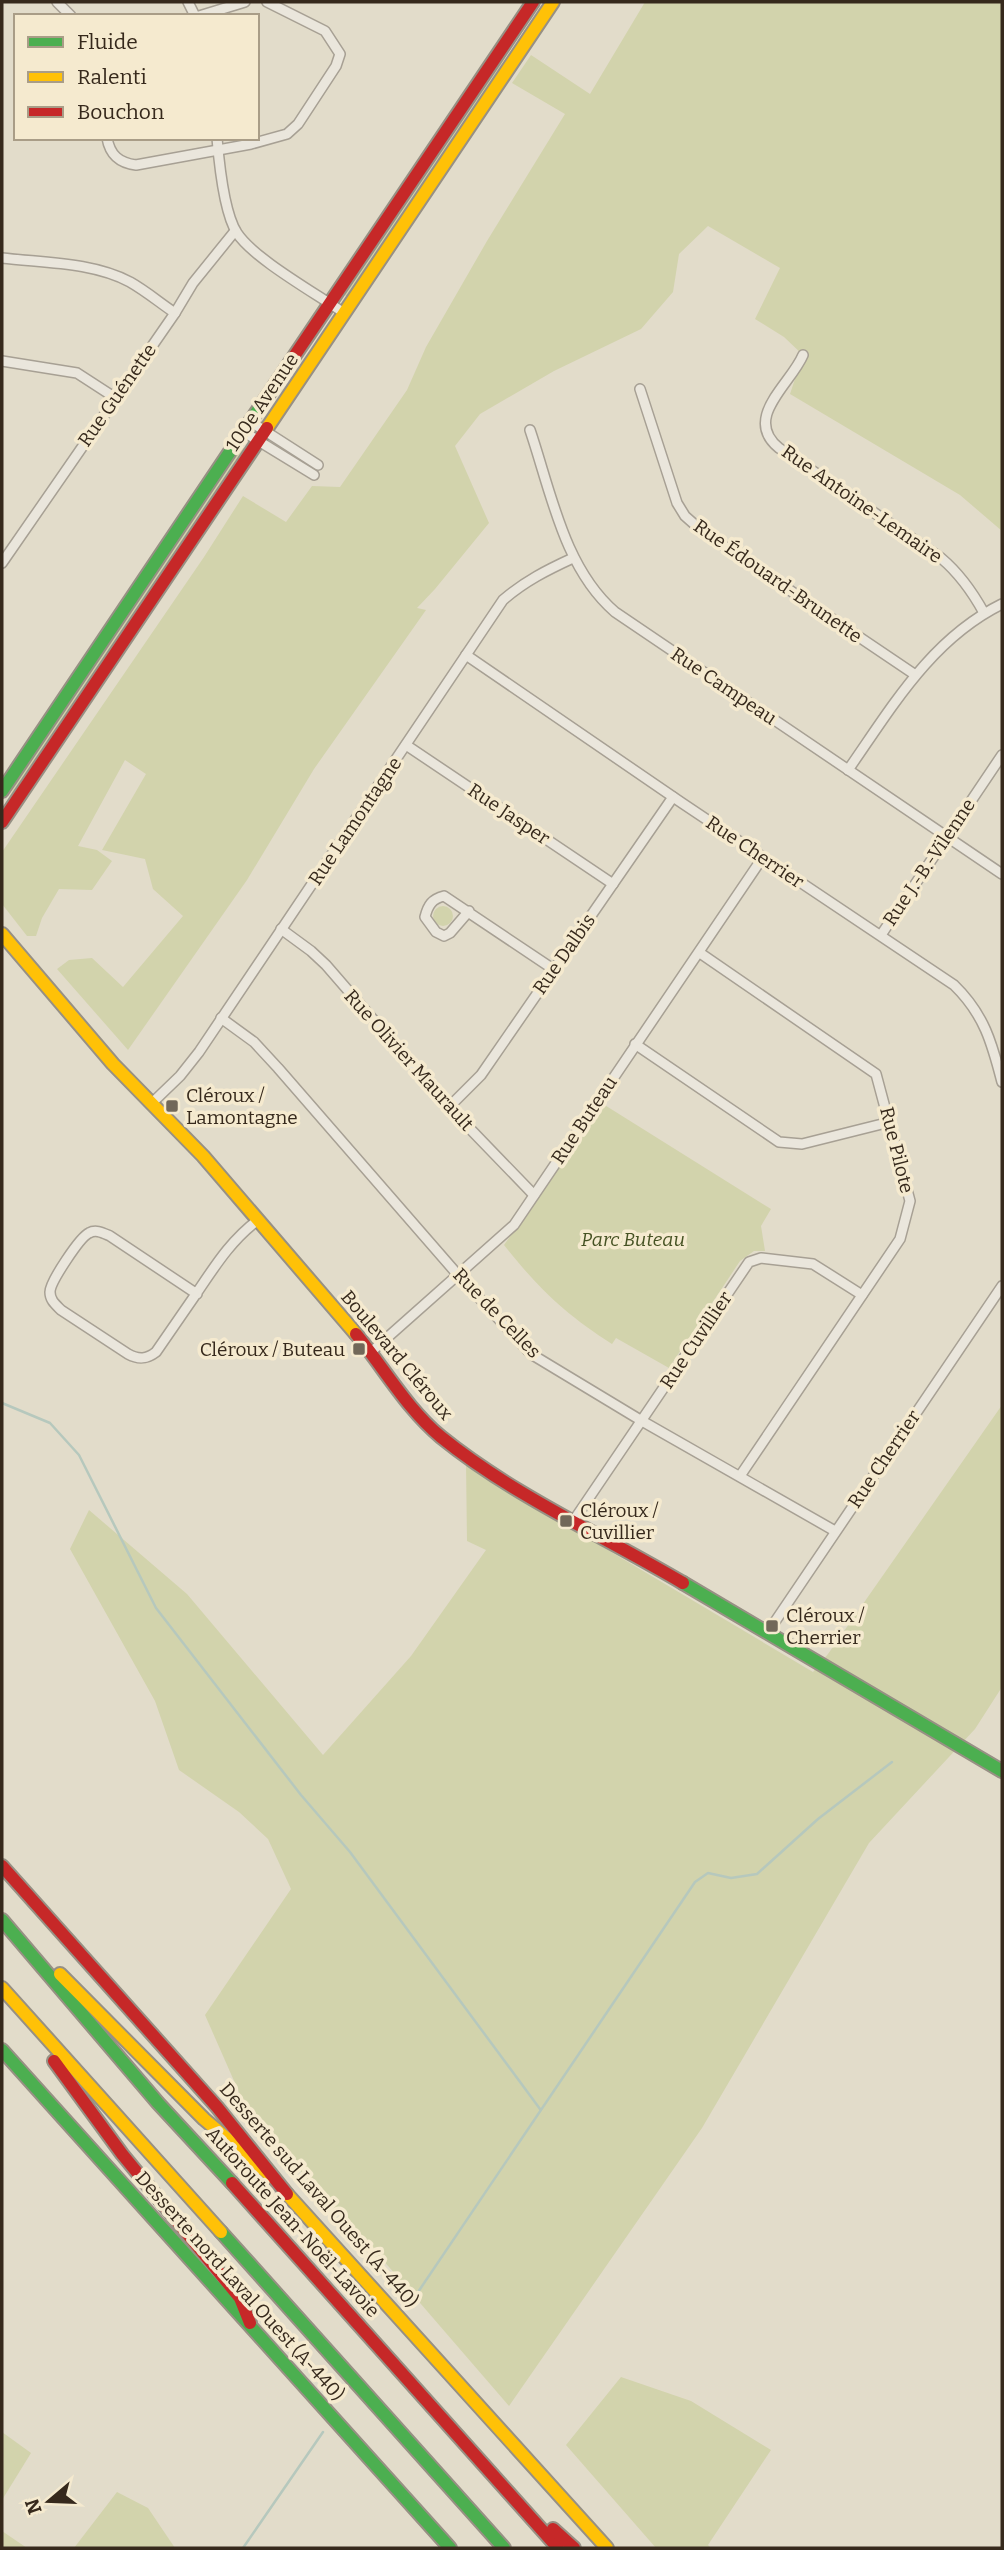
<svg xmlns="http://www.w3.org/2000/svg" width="1004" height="2550" viewBox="0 0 1004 2550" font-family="Bitter,serif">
  <rect width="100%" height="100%" fill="#e2dcca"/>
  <g fill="#d2d3ac">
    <polygon points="645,2 1002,2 1002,531 960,495 790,394 803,355 784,337 755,319 780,268 708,226 679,254 673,292 641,329 554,371 480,414 455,446 489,523 435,589 417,608 426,610 314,769 247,880 128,1050 57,969 69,960 92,958 123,987 183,916 153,889 145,859 102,850 146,774 125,760 78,846 97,850 112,861 92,890 59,889 42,918 36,936 27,936 2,904 2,852 204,557 243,496 286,522 312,486 340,487 407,390 426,347 487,241 565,114 512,83 531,55 590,94"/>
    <polygon points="508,47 510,48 489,90 349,298 343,294"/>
    <polygon points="241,446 247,450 3,810 22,770"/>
    <circle cx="443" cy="916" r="10"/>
    <path d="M603,1104L771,1209L761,1226L765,1251H754L740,1261L669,1368L616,1338L612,1344C565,1314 538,1288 504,1245Z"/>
    <polygon points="1002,1405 1002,1687 975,1729 869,1843 702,2128 509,2406 389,2267 317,2191 242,2099 205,2015 291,1889 268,1839 239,1812 179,1770 155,1701 70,1549 89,1510 187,1594 323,1755 411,1656 486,1550 467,1541 466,1462 490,1480 813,1672 828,1654"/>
    <polygon points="621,2377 691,2401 771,2450 708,2545 711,2548 656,2548 566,2445"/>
    <polygon points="2,2432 31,2453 2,2500"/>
    <polygon points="117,2492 148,2508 175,2548 74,2548"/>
    <polygon points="2,2531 27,2548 2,2548"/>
  </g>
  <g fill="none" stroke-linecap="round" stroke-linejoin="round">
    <g stroke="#b6c8bd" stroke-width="2.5">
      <polyline points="2,1403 50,1423 79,1455 156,1608 301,1795 350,1852 540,2109"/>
      <polyline points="414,2298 695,1882 708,1873 731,1878 757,1874 818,1819 892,1762"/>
      <polyline points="243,2548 323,2432"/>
    </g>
    <defs>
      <g id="street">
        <polyline points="57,2 71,16"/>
        <polyline points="188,2 195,16"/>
        <polyline points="199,16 245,2"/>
        <path d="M107,138C110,155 119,163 136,165L251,144L287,134L298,124L336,66L340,54L325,31L267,2"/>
        <path d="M217,138C219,162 224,213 237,233C254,259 317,294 344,313"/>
        <path d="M2,258C44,263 92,262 130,282C146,291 160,303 175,313"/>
        <path d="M803,355C791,384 742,418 779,448L941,558C960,574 972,591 984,613"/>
        <polyline points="2,361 77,373 114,397"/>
        <polyline points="640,389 677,503 685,516 702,531 914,674"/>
        <polyline points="251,422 318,465"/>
        <path d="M530,430C551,492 564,568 615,612L1002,874"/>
        <polyline points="244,432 314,475"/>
        <polyline points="2,563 175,313 193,283 235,231"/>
        <path d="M466,655L682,803L954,985C984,1014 992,1043 1002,1082"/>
        <polyline points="406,745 613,884"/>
        <path d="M848,770C892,707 931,639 1002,604"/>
        <path d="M469,911L450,933L444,936L436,932L425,917C428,905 432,899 444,896L553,969"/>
        <polyline points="281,929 311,951 326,965 449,1107 534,1195"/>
        <polyline points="881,935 1002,755"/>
        <polyline points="700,953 876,1074 910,1201 900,1239 740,1476"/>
        <polyline points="221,1018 254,1042 278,1068 458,1275 531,1354 642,1421 835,1531"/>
        <polyline points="635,1044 779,1142 802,1144 890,1122"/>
        <path d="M152,1103L180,1076L199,1052L503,600C525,581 547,570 573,558"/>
        <polyline points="449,1107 481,1075 673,797"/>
        <path d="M197,1294L110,1236C103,1233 96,1229 89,1233C80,1237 50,1282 50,1292C50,1300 55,1304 61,1310L128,1354C139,1360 147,1359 156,1352C169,1333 183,1313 196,1294C215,1266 231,1240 258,1220"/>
        <polyline points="371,1352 514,1225 763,857"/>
        <polyline points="574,1520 749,1262 761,1258 813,1264 862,1295"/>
        <polyline points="768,1632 1002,1286"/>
      </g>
      <g id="fast">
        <polyline points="2,791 266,398"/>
        <polyline points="683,1583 1002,1771"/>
        <polyline points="2,1920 158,2103 232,2183"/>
        <polyline points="2,2050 450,2548"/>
        <polyline points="221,2232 504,2548"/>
      </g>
      <g id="slow">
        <polyline points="267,428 553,2"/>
        <polyline points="2,934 113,1064 203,1156 356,1334"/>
        <polyline points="60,1974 204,2119 272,2177"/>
        <polyline points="2,1988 221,2232"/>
        <polyline points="287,2194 607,2548"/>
      </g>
      <g id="jam">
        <polyline points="266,398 533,2"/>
        <polyline points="2,822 267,428"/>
        <path d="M356,1334C384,1368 407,1409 441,1437C514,1496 602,1535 683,1583"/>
        <polyline points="2,1866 217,2107 287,2194"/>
        <polyline points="54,2061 122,2154 240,2298 250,2323"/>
        <polyline points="232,2183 558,2548"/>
        <polyline points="553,2529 574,2548"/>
      </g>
    </defs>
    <use href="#street" stroke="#a7a094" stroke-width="12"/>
    <use href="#fast" stroke="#979084" stroke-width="16"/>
    <use href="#slow" stroke="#979084" stroke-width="16"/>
    <use href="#jam" stroke="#979084" stroke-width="16"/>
    <use href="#street" stroke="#eae6dc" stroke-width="9"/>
    <use href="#fast" stroke="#4caf50" stroke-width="12"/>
    <use href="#slow" stroke="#ffc107" stroke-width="12"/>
    <use href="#jam" stroke="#c62828" stroke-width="12"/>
  </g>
  <g fill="#726859" stroke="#f5eacf" stroke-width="2.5">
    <rect x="165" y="1099" width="14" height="14" rx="3.5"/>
    <rect x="352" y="1342" width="14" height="14" rx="3.5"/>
    <rect x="559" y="1514" width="14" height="14" rx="3.5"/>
    <rect x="765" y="1619" width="14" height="14" rx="3.5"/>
  </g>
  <g text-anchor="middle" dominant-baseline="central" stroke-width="7" stroke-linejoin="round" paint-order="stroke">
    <g font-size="19" fill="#36291c" stroke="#f5eacf">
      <text transform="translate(117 395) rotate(-55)">Rue Guénette</text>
      <text transform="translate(262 402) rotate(-56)">100e Avenue</text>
      <text transform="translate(862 504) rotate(35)">Rue Antoine-Lemaire</text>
      <text transform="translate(778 581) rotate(35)">Rue Édouard-Brunette</text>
      <text transform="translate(724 686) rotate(34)">Rue Campeau</text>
      <text transform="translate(509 814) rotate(34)">Rue Jasper</text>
      <text transform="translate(355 821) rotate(-56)">Rue Lamontagne</text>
      <text transform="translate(755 852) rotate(34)">Rue Cherrier</text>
      <text transform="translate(929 862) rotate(-56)">Rue J.-B.-Vilenne</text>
      <text transform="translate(564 954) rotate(-55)">Rue Dalbis</text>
      <text transform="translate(409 1060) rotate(48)">Rue Olivier Maurault</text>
      <text transform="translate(584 1120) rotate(-56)">Rue Buteau</text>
      <text transform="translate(897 1150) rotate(76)">Rue Pilote</text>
      <text transform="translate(497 1313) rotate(46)">Rue de Celles</text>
      <text transform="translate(696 1340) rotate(-56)">Rue Cuvillier</text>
      <text transform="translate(397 1355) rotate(50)">Boulevard Cléroux</text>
      <text transform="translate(884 1459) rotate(-56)">Rue Cherrier</text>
      <text transform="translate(319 2195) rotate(49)">Desserte sud Laval Ouest (A-440)</text>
      <text transform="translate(293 2222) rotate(48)">Autoroute Jean-Noël-Lavoie</text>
      <text transform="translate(240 2286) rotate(48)">Desserte nord Laval Ouest (A-440)</text>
    </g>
    <g font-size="19" fill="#36291c" stroke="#f5eacf" text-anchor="start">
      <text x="186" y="1095">Cléroux /<tspan x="186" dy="22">Lamontagne</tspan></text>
      <text x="345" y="1349" text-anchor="end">Cléroux / Buteau</text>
      <text x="580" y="1510">Cléroux /<tspan x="580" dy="22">Cuvillier</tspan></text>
      <text x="786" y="1615">Cléroux /<tspan x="786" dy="22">Cherrier</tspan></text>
    </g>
    <g font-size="19" font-style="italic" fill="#465223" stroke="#f5eacf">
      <text x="633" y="1239">Parc Buteau</text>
    </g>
  </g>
  <rect width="1004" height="2550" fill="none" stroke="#36291c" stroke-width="7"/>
  <rect x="14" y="14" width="245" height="126" fill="#f5eacf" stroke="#a99d87" stroke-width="2"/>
  <rect x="28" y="37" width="35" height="10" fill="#4caf50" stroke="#a99d87" stroke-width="2"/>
  <text x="77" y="49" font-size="21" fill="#36291c">Fluide</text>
  <rect x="28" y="72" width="35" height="10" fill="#ffc107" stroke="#a99d87" stroke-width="2"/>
  <text x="77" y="84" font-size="21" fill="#36291c">Ralenti</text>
  <rect x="28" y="107" width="35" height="10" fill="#c62828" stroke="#a99d87" stroke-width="2"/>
  <text x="77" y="119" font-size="21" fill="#36291c">Bouchon</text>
  <g transform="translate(49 2501) rotate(251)" stroke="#f5eacf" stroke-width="5" paint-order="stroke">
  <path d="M0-5L12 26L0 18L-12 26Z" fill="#36291c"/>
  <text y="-10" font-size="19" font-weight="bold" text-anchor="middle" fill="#36291c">N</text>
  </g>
</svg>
